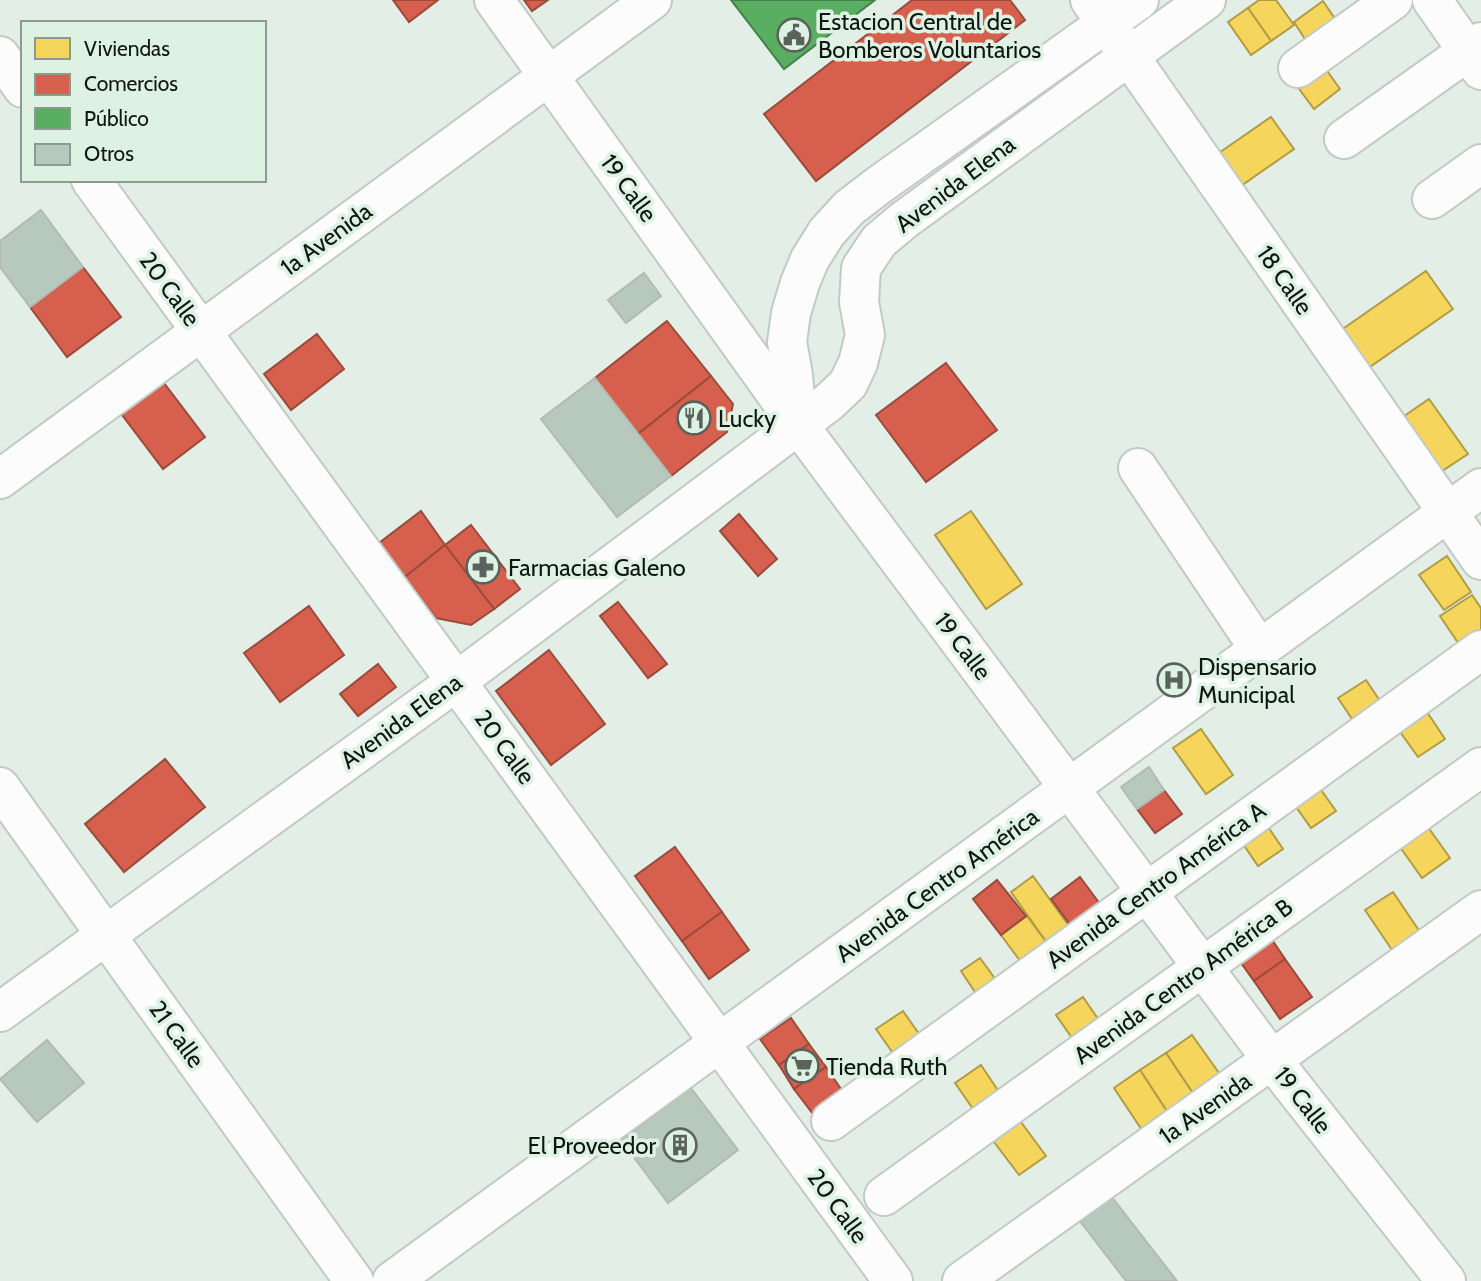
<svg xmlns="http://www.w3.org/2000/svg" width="1481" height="1281" viewBox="0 0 1481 1281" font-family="Cabin,sans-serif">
  <rect width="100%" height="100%" fill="#e2eee6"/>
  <g fill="#f6d55c" stroke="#b19c46" stroke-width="2">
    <polygon points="1259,0 1276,0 1294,25 1271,41 1248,8"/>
    <polygon points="1323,1 1344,32 1314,53 1294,22"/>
    <polygon points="1248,8 1271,41 1251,55 1228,22"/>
    <polygon points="1318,58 1340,89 1314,109 1291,78"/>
    <polygon points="1271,117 1294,149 1238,188 1216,155"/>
    <polygon points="1426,271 1453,309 1364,371 1337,333"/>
    <polygon points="1429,399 1468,454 1436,475 1400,419"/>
    <polygon points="971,511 1022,584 986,609 935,535"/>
    <polygon points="1447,556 1471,592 1444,610 1419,575"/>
    <polygon points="1472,595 1481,608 1481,638 1463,650 1440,616"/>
    <polygon points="1366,680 1388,713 1360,731 1338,698"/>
    <polygon points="1421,703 1445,739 1418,757 1393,722"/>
    <polygon points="1201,729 1233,775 1206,794 1173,748"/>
    <polygon points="1314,780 1336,811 1311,828 1289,797"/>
    <polygon points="1262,818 1283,849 1258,866 1237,835"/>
    <polygon points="1423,820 1450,858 1422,878 1395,840"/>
    <polygon points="1033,876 1074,933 1052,950 1011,892"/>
    <polygon points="1393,892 1420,932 1392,950 1365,910"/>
    <polygon points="1027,916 1052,950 1026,969 1001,935"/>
    <polygon points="980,958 999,984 979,998 961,971"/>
    <polygon points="1083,997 1105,1029 1079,1048 1056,1015"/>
    <polygon points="903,1011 924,1041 897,1059 876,1029"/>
    <polygon points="1192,1035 1224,1080 1196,1098 1166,1053"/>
    <polygon points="1166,1053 1196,1098 1170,1116 1140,1070"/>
    <polygon points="981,1065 1003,1098 978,1116 955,1083"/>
    <polygon points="1140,1070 1170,1116 1144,1133 1114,1088"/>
    <polygon points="1018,1118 1046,1156 1019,1175 991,1138"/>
  </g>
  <g fill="#d6604d" stroke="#9b4a3b" stroke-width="2">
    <polygon points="393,0 438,0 409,22"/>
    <polygon points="524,0 548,0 532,11"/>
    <polygon points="912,0 1010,0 1025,20 816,181 764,114"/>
    <polygon points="83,267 121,317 67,357 30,307"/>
    <polygon points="667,321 711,376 638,434 595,378"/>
    <polygon points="317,334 344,369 291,410 264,374"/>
    <polygon points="946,363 997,430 926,482 876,415"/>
    <polygon points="711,376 733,404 727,432 671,476 638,434"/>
    <polygon points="161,379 205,437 163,469 119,411"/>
    <polygon points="421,511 445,545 405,577 379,543"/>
    <polygon points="739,514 777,559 758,576 720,531"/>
    <polygon points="471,525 520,589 494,609 445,545"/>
    <polygon points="445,545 494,609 471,625 436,618 405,577"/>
    <polygon points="618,602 667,664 648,678 600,616"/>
    <polygon points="309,606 344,655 280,702 244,653"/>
    <polygon points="549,650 605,724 551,765 496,691"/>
    <polygon points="378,664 396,687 358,716 340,694"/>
    <polygon points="165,759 205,807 124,872 85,824"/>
    <polygon points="1164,790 1182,814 1155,833 1137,809"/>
    <polygon points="675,847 722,912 682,941 635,876"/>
    <polygon points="1080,877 1100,904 1071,926 1051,899"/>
    <polygon points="997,880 1026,916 1001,935 973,899"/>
    <polygon points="722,912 749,950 709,979 682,941"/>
    <polygon points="1266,931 1285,959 1254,981 1234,953"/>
    <polygon points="1285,959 1312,997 1280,1019 1254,981"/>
    <polygon points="791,1018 809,1044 779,1065 760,1039"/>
    <polygon points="809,1044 826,1067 794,1089 779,1065"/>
    <polygon points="826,1067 843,1092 813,1114 794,1089"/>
  </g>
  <polygon fill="#5aae61" stroke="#448049" stroke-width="2" points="731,0 875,0 784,69"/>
  <g fill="#b6c9bc" stroke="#b2bab4" stroke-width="2">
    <polygon points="41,210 83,267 30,307 0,267 0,241"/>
    <polygon points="644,273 661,296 626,323 608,300"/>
    <polygon points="595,378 671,476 617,517 541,419"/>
    <polygon points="1149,767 1164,790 1137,809 1121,787"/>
    <polygon points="47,1040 84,1083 37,1122 0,1079"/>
    <polygon points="691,1088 738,1150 668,1203 621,1140"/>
    <polygon points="1108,1192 1177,1281 1126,1281 1076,1216"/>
  </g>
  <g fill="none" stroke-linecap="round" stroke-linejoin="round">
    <defs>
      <g id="minor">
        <polyline points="1090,0 1481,560"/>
        <polyline points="1432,0 1481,70"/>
        <polyline points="1298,68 1393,0"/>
        <polyline points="1344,139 1481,42"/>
        <polyline points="1432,199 1481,164"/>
        <polyline points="1138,468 1260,650"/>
        <polyline points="0,479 652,0"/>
        <polyline points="0,787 105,934"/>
        <polyline points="831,1121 1481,650"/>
        <polyline points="884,1196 1481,767"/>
        <polyline points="392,1281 1481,488"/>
        <polyline points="962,1281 1481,910"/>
      </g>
      <g id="major">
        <polyline points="494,0 797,423 1272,1060 1446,1281"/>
        <polyline points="0,56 23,88"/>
        <polyline points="91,180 893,1281"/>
        <polyline points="797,421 793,375 787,342 791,313 800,283 810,259 827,232 849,208 879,185 1139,0"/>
        <polyline points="105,934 354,1281"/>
        <polyline points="0,1012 457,681 829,402 848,384 858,363 865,335 859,302 861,268 879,241 904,220 1206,0"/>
      </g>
    </defs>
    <use href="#minor" stroke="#c1cac3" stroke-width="42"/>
    <use href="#major" stroke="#c1cac3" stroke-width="42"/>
    <use href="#minor" stroke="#fbfcfb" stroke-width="38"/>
    <use href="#major" stroke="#fbfcfb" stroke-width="38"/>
  </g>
  <defs>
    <symbol id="civic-ring" viewBox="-11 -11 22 22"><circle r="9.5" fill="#def2e4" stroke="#5a625c" stroke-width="1.5"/><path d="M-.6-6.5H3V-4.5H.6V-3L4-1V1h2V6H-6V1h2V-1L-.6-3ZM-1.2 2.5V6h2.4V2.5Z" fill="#5a625c"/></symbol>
    <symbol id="restaurant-ring" viewBox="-11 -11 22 22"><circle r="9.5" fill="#def2e4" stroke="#5a625c" stroke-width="1.5"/><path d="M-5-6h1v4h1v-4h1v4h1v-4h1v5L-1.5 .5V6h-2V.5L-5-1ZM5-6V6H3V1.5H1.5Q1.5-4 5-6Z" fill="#5a625c"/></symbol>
    <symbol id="pharmacy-ring" viewBox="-11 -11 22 22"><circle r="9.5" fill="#def2e4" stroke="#5a625c" stroke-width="1.5"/><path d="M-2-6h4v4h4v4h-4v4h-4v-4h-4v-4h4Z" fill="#5a625c"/></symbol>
    <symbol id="hospital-ring" viewBox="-11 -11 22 22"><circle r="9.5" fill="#def2e4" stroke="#5a625c" stroke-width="1.5"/><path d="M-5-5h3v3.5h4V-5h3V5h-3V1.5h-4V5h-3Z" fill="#5a625c"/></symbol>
    <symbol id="supermarket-ring" viewBox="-11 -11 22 22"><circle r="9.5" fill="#def2e4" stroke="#5a625c" stroke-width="1.5"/><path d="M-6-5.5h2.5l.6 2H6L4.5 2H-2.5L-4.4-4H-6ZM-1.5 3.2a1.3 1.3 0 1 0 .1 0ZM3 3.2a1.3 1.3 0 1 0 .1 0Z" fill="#5a625c"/></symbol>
    <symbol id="building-ring" viewBox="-11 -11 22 22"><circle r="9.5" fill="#def2e4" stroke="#5a625c" stroke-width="1.5"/><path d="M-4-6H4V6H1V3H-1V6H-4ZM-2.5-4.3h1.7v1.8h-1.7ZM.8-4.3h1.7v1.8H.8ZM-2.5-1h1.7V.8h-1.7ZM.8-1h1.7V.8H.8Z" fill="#5a625c"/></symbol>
  </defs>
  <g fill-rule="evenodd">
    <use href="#civic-ring" x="775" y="16" width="38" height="38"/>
    <use href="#restaurant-ring" x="675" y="399" width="38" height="38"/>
    <use href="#pharmacy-ring" x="464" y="548" width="38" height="38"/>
    <use href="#hospital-ring" x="1155" y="661" width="38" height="38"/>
    <use href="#supermarket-ring" x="783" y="1047" width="38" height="38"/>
    <use href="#building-ring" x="661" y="1126" width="38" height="38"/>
  </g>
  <g text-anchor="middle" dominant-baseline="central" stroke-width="7" stroke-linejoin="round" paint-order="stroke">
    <g font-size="24" fill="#101612" stroke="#def2e4" text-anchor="start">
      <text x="818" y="21">Estacion Central de<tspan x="818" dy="28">Bomberos Voluntarios</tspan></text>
      <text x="718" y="418">Lucky</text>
      <text x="508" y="567">Farmacias Galeno</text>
      <text x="1198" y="666">Dispensario<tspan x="1198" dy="28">Municipal</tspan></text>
      <text x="826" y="1066">Tienda Ruth</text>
      <text x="656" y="1145" text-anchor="end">El Proveedor</text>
    </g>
    <g font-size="24" fill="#101612" stroke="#def2e4">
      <text transform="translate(955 184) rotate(-37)">Avenida Elena</text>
      <text transform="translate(629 188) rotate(54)">19 Calle</text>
      <text transform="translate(326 239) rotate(-36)">1a Avenida</text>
      <text transform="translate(1285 280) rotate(55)">18 Calle</text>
      <text transform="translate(170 289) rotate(54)">20 Calle</text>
      <text transform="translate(963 646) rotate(53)">19 Calle</text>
      <text transform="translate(401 721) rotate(-36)">Avenida Elena</text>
      <text transform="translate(505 747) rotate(54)">20 Calle</text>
      <text transform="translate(937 885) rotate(-36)">Avenida Centro América</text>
      <text transform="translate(1156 885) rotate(-36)">Avenida Centro América A</text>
      <text transform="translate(1183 981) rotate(-36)">Avenida Centro América B</text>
      <text transform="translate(177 1034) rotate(54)">21 Calle</text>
      <text transform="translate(1303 1100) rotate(52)">19 Calle</text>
      <text transform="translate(1205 1108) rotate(-35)">1a Avenida</text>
      <text transform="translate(838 1206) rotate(54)">20 Calle</text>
    </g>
  </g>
  <rect x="21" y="21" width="245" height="161" fill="#def2e4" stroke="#8c9a90" stroke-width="2"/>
  <rect x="35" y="38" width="35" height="21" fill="#f6d55c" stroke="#8c9a90" stroke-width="2"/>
  <text x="84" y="56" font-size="21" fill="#101612">Viviendas</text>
  <rect x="35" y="74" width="35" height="21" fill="#d6604d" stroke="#8c9a90" stroke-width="2"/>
  <text x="84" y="91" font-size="21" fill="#101612">Comercios</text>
  <rect x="35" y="108" width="35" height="21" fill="#5aae61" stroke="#8c9a90" stroke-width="2"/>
  <text x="84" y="126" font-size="21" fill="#101612">Público</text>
  <rect x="35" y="144" width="35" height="21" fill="#b6c9bc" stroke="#8c9a90" stroke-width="2"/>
  <text x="84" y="161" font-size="21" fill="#101612">Otros</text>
</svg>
